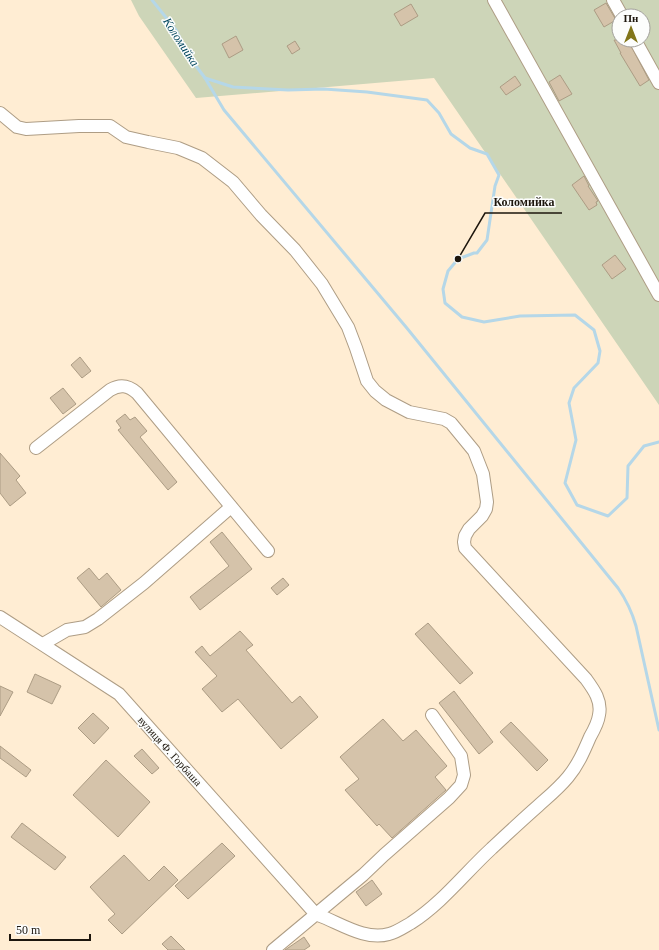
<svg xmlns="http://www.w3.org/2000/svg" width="659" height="950" viewBox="0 0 659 950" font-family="Georgia,serif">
  <rect width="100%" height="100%" fill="#ffedd3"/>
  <path fill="#cdd5b8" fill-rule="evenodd" d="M131,0H659V405L434,78L196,98L139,16ZM619,16H643V40H619Z"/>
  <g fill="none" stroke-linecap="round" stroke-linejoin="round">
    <g stroke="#b5d7e8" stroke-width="3">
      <polyline points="152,0 176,30 190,58 205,78 233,87 288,90 324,89 367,92 427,100 439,113 451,134 470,148 487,154 499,175 495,186 487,240 477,253 474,253 458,259 448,271 443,289 445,303 462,317 484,322 520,316 575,315 594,330 600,351 598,363 574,388 569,403 576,440 565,483 577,505 608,516 627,498 628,466 644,446 659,442"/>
      <path d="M205,78L224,110L406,327L618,588C627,601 632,612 636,626L659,730"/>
    </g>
  </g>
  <g fill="#d5c3aa" stroke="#ac9c84">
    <polygon points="606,3 616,20 604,27 594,10"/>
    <polygon points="411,4 418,16 401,26 394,14"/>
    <polygon points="236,36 243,50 229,58 222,44"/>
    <polygon points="614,40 628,40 649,80 640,86 620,53 621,53"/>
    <polygon points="295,41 300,49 292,54 287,46"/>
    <polygon points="560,75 572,94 559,101 549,82"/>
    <polygon points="515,76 521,85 506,95 500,87"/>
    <polygon points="584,176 589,186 588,186 598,201 596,202 597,205 589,210 572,185"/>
    <polygon points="615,255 626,269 612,279 602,265"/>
    <polygon points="80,357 91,371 82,378 71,365"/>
    <polygon points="63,388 76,404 63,414 50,398"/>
    <polygon points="125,414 130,420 135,417 147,431 140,437 177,482 168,490 118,430 121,428 116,421"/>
    <polygon points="0,453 20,476 16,480 26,493 10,506 0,493"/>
    <polygon points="222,532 252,569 200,610 190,597 229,566 210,542"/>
    <polygon points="89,568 99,580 107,573 121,590 101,607 77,578"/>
    <polygon points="283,578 289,585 277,595 271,588"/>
    <polygon points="428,623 473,673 460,684 415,634"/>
    <polygon points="240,631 253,645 246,650 292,703 300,696 318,717 281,749 238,699 222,712 202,689 217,676 195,652 202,646 210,656"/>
    <polygon points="35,674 61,686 52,704 27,692"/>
    <polygon points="0,686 13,692 0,716"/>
    <polygon points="454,691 493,742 479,754 439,703"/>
    <polygon points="93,713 109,728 94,744 78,728"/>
    <polygon points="383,719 403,741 416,730 447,766 435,777 446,790 392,838 379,824 377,826 345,790 359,779 340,757"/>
    <polygon points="511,722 548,760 537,771 500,732"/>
    <polygon points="0,746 31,770 26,777 0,758"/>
    <polygon points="142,749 159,768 152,774 134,756"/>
    <polygon points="106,760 150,802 118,837 73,795"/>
    <polygon points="22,823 66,857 55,870 11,837"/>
    <polygon points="222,843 235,856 188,899 175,886"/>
    <polygon points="124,855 149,881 164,866 178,880 122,934 108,920 115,914 90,887"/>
    <polygon points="372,880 382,894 366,906 356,892"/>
    <polygon points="171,936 185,950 168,950 162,944"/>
    <polygon points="304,937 310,946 304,950 285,950"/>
  </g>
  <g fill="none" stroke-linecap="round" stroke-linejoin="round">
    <defs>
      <g id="minor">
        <polyline points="494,0 659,295"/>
        <polyline points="613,0 622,16"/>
        <polyline points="635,40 659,83"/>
        <path d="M0,113L17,127L26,129L79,126H110L126,137L148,142L178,148L202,158L233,182L261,215L295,250L322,284L348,327L356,348L367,381L375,391L386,400L409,412L444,419L451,423L474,451L483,474L487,502L486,509L482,516L469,529L465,536L464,542L465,548L586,679C594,690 602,701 599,715C598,723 594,730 590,737C584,751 578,765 568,777C559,788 548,797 538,806C522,820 506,835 491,849C464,874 442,903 411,923C404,927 397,932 389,934C365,941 340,923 318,915L313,911L119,694L0,617"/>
        <path d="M36,448L110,390C120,384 128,385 137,393L268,551"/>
        <polyline points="43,644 67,630 85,627 98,619 144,583 231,507"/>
        <polyline points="273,950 363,875 384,855 449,798 461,785 464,775 461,756 432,715"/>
      </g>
    </defs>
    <use href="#minor" stroke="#ae9d85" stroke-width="14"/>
    <use href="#minor" stroke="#fff" stroke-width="12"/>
  </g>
  <g text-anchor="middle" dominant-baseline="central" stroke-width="3" stroke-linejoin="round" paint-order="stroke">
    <g font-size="11" fill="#1d160d" stroke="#fcfdfc">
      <text transform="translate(170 751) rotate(48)">вулиця Ф. Горбаша</text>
    </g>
    <g font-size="12" font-style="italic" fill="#01465e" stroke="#fcfdfc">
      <text transform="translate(181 42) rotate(57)">Коломийка</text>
    </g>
  </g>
  <path fill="none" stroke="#1d160d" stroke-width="1.5" d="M458 259L485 213H562"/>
  <circle fill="#1d160d" stroke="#fcfdfc" stroke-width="1.5" cx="458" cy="259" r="4"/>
  <g font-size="12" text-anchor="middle" font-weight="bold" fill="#1d160d" stroke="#fcfdfc" stroke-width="3" stroke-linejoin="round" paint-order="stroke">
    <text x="524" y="206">Коломийка</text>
  </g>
  <g transform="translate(631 28)"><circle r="19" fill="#fcfdfc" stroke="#a3a19c"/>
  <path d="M0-3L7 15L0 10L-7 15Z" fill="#817519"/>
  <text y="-6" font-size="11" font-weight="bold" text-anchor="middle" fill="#1d160d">Пн</text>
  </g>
  <path d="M10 934v6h80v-6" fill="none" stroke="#1d160d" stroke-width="2"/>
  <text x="16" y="934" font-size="12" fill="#1d160d" stroke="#fcfdfc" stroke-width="3" paint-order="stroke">50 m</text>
</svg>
